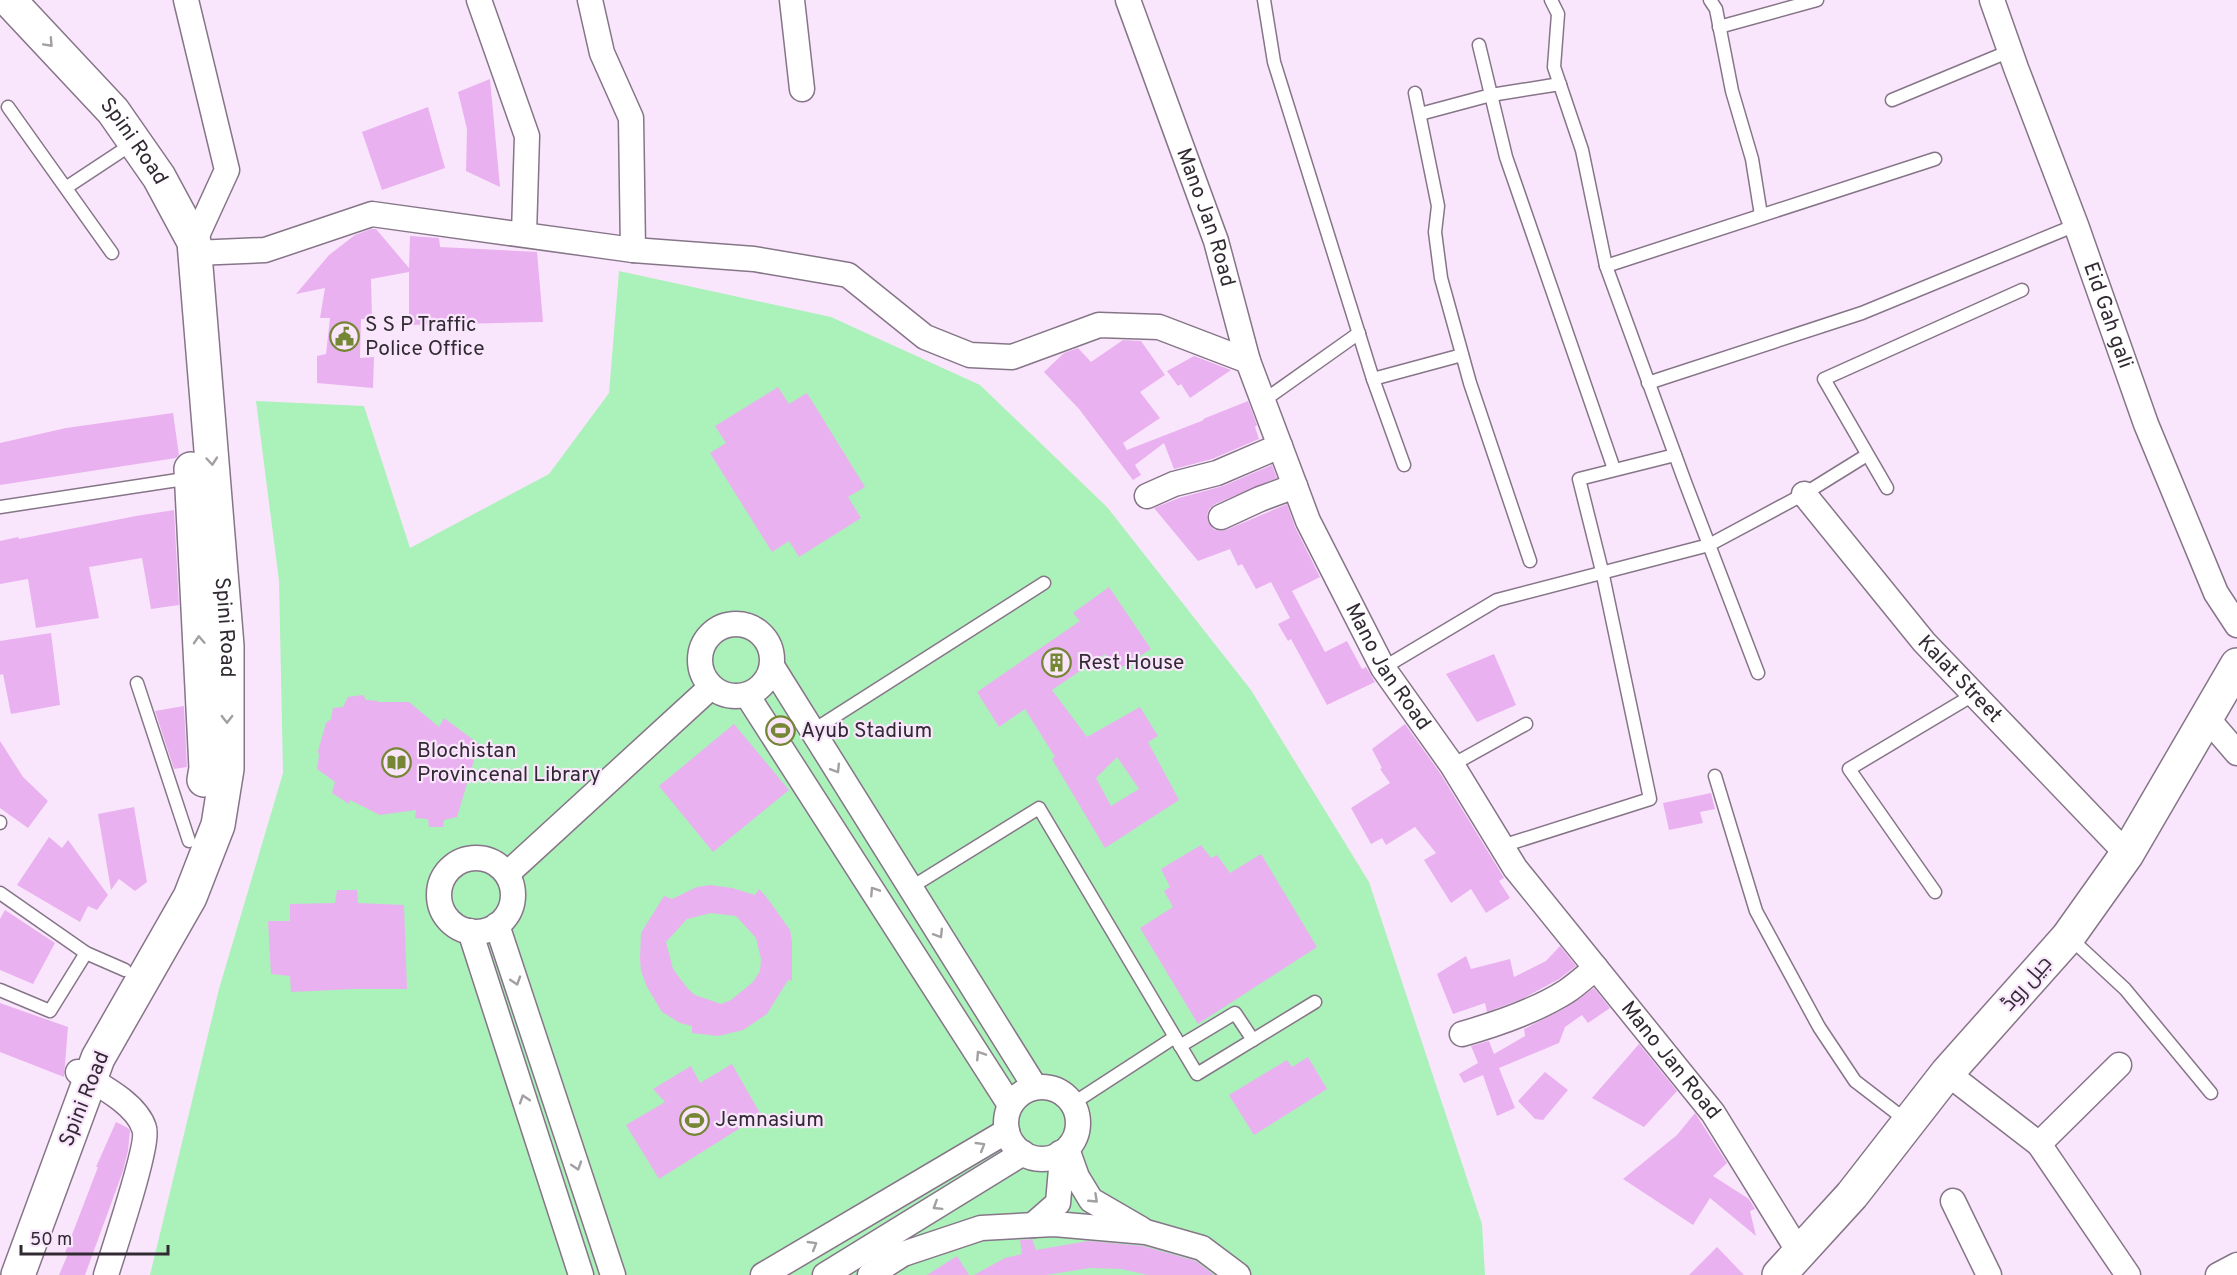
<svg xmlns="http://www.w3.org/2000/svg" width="2237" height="1275" viewBox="0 0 2237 1275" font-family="Overpass,Cairo,sans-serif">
  <rect width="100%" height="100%" fill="#fae6fc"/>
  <polygon fill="#abf1ba" points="619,271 831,317 980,385 1107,507 1251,690 1369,882 1482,1224 1485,1275 150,1275 219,989 283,773 279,581 256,401 364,406 410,548 549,474 609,393"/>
  <g fill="#eab1f0" fill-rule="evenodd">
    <polygon points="490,79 500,187 466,171 467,129 458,92"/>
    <polygon points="428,107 445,168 382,190 362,132"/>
    <polygon points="371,229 376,229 409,268 410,236 439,238 440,247 537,252 543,322 409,325 409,272 371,279 372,319 361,319 360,358 374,357 373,388 317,383 317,356 326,354 330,318 320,318 325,288 296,294 329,255 355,235"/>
    <polygon points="1123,340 1141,341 1165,375 1140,392 1160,418 1123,443 1127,450 1204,420 1203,419 1248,401 1257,425 1255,427 1259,439 1212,459 1174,469 1164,443 1135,465 1141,475 1133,480 1079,409 1044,372 1064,353 1078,348 1091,362"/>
    <polygon points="1194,356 1231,370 1190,398 1181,384 1178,386 1167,371"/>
    <polygon points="778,387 789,404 807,393 865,487 848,497 861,518 799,557 789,541 772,552 710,453 726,443 715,426"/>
    <polygon points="173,413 179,455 176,458 0,485 0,443 66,428"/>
    <polygon points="1272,465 1277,478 1215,504 1209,509 1207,515 1208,522 1213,529 1219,531 1226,530 1287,504 1295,527 1320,577 1292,591 1325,652 1347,641 1362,669 1366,667 1375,682 1327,705 1291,639 1288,641 1278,624 1290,618 1271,582 1256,589 1242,564 1238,566 1230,549 1198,561 1154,508 1179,498 1223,486"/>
    <polygon points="174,510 179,605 151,609 142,558 89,567 99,618 36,628 28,579 0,584 0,541 18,537 19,539 136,516"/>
    <path d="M1109,587L1151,649L1116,671L1105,654L1052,690L1087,737L1140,707L1158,736L1148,742L1179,800L1105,848L1052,759L1055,757L1025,709L999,727L977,692L1080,621L1073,613ZM1117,757L1139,789L1111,806L1096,778Z"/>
    <polygon points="51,633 60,705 11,714 3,674 0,675 0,641"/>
    <polygon points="1494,654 1516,705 1477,722 1446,674"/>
    <polygon points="363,695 366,700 378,701 378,702 409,702 439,727 444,718 479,744 457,817 444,820 443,827 429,827 428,819 415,818 416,810 380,815 350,800 349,804 332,793 335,782 317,769 319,756 318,751 326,723 331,719 333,708 343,707 348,697"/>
    <polygon points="184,706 187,767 174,769 155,711"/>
    <polygon points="734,724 789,790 713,852 659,786"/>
    <polygon points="1405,724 1440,773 1504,878 1499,881 1510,898 1486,913 1471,889 1451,903 1424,860 1436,853 1415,827 1386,845 1382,838 1371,844 1351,808 1390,783 1380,769 1382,768 1372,749"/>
    <polygon points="0,741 23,777 48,801 28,828 0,808"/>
    <polygon points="1711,793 1715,809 1700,812 1703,823 1669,830 1663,803"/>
    <polygon points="134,807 147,882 135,891 119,879 111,890 98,814"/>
    <polygon points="49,837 62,848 68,840 108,895 97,910 88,906 80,922 17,885"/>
    <polygon points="1201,845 1211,858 1217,855 1230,873 1261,854 1317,947 1198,1024 1140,928 1173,907 1164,891 1170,887 1161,869"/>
    <path d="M710,885L732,888L755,895L759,889L768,899L790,930L792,942V981L788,980L767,1014L743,1030L718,1036L692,1033V1026L680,1023L662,1012L647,987L641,971L640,959L641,933L664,896L672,899L697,887ZM711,913L736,916L756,938L761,959L760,971L753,982L731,1000L721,1004L695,995L688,989L673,969L666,942L687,919Z"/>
    <polygon points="337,890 357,890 358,903 404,905 407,989 354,989 291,992 290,976 271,974 268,921 290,921 290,904 335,903"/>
    <polygon points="5,910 55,943 33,984 0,970 0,919"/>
    <polygon points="1560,946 1576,966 1559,979 1524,998 1487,1012 1485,1003 1453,1014 1437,974 1466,956 1471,969 1510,959 1514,977 1546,961"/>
    <polygon points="1594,988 1610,1008 1588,1023 1582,1015 1565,1027 1559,1043 1499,1068 1515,1108 1497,1116 1483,1075 1464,1083 1459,1074 1478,1063 1471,1046 1489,1041 1494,1054 1525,1036 1524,1029 1562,1010"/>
    <polygon points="0,1003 68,1027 64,1077 0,1052"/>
    <polygon points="1639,1044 1677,1091 1644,1127 1592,1098"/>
    <polygon points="1308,1057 1327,1089 1254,1135 1229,1095 1287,1060 1292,1067"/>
    <polygon points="732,1064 761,1115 659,1179 626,1125 665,1102 653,1089 691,1066 700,1083"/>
    <polygon points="1545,1072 1568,1090 1543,1120 1535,1119 1518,1101"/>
    <polygon points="1695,1113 1727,1163 1713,1176 1749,1199 1755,1209 1750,1211 1756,1236 1710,1198 1693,1225 1623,1179 1677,1135"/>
    <polygon points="116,1122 128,1128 130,1131 128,1151 123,1171 85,1275 59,1275 68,1254 65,1253 98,1167 96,1167"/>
    <polygon points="1032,1239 1036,1250 1088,1241 1143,1246 1196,1261 1214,1275 1148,1275 1121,1269 1090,1268 1046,1275 974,1275 1005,1258 1022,1254 1020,1240"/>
    <polygon points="1717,1247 1744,1275 1689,1275"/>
    <polygon points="957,1256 969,1275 927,1275"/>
  </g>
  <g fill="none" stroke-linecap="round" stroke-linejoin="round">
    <defs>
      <g id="lane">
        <polyline points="1264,0 1274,62 1373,379 1404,465"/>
        <polyline points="1551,0 1558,14 1554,67 1582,150 1606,266 1685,482 1758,673"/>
        <polyline points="1710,0 1716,9 1732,91 1752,159 1761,215"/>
        <polyline points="1719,27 1817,0"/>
        <polyline points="1479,45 1506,157 1614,469"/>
        <polyline points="1415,93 1438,206 1435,232 1441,278 1470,383 1530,561"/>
        <polyline points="1892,100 2010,51"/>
        <polyline points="8,107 112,253"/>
        <polyline points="1420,114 1491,95 1560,84"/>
        <polyline points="67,187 120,152"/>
        <polyline points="1606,266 1935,159"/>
        <polyline points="1373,379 1462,355"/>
        <polyline points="1648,383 1862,313 2076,225"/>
        <polyline points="1263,401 1359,333"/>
        <polyline points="1887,488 1824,379 2022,290"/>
        <polyline points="0,507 191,478"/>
        <polyline points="1383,668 1497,600 1709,545 1804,494 1867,455"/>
        <polyline points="137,683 189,841"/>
        <polyline points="812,731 1044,583"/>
        <polyline points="1452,765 1526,724"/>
        <polyline points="1715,776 1756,911 1819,1027 1855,1081 1907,1121"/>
        <polyline points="0,822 0,823"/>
        <polyline points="1502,846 1650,799 1602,571 1579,479 1675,455"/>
        <polyline points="910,888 1039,808 1197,1074 1315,1002"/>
        <polyline points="1935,892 1849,769 1973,695"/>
        <polyline points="0,893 86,953 125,970"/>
        <polyline points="2069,937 2125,989 2211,1093"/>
        <polyline points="0,990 50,1011 86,953"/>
        <polyline points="1180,1046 1235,1013 1253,1040"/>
        <polyline points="1072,1104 1175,1037"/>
      </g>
      <g id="street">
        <polyline points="186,0 227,170 194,242"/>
        <polyline points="479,0 527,136 524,234"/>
        <polyline points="590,0 602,53 631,118 633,250"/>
        <polyline points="792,0 802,89"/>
        <path id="s1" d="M1128,0L1216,241L1248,361L1295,486L1308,521L1383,668L1452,765L1515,868L1713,1113L1799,1252"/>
        <path id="s2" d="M1992,0L2016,68L2076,225L2146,424L2216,593L2237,625"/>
        <polyline points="195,253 265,250 372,214 633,250 754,259 848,275 925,337 970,355 1012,357 1099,325 1159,327 1248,361"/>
        <path id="s3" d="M1804,494L1924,642L2127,854"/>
        <polyline points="1147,496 1174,484 1217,473 1280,446"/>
        <polyline points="1221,517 1260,499 1295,486"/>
        <circle cx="736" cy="660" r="36"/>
        <polyline points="772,666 1035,1087"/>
        <polyline points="747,695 1010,1105"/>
        <polyline points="2206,717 2237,753"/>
        <circle cx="476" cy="895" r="37"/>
        <polyline points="507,874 711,687"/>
        <polyline points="497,925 613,1275"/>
        <polyline points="470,931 581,1275"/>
        <path d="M1462,1034C1497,1024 1536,1011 1567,991C1577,984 1587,975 1596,968"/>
        <path d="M78,1072C99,1085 136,1103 144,1128C150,1143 113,1252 106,1275"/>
        <polyline points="1947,1073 2039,1144 2128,1275"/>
        <circle cx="1042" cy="1123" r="36"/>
        <polyline points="2039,1144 2119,1065"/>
        <polyline points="1067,1149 1077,1177 1091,1200 1141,1229"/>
        <polyline points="1953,1201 1989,1275"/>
        <polyline points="1033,1225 1058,1203 1061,1169 1060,1153"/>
        <polyline points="763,1275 1007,1131"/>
        <polyline points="825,1275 1023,1153"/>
        <polyline points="870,1275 903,1254 981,1228 1054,1224 1146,1232 1202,1248 1238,1275"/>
        <polyline points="2218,1275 2237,1265"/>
      </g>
      <polyline id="secondary" points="1779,1275 1852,1195 1947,1073 2068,937 2127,854 2237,665"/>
      <g id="primary">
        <path id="s4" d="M9,0L113,111L159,177L194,242L227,646V769L218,825L190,897L98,1058L18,1275"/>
        <polyline points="191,469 206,768 204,780"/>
      </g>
    </defs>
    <use href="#lane" stroke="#867588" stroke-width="15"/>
    <use href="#street" stroke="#867588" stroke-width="27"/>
    <use href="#secondary" stroke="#867588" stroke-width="36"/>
    <use href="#primary" stroke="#867588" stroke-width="36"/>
    <use href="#lane" stroke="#fff" stroke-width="12"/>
    <use href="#street" stroke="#fff" stroke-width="24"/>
    <use href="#secondary" stroke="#fff" stroke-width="33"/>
    <use href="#primary" stroke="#fff" stroke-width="33"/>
  </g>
  <defs><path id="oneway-chevron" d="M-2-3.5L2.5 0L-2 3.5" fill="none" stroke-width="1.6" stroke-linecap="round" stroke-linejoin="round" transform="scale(1.5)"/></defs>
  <g stroke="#a39fa3">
    <use href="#oneway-chevron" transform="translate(49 43) rotate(47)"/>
    <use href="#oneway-chevron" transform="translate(212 461) rotate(85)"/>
    <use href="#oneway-chevron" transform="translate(199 640) rotate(-93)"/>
    <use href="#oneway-chevron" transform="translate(227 719) rotate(90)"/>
    <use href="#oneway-chevron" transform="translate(836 769) rotate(58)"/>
    <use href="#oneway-chevron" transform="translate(874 891) rotate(-123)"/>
    <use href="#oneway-chevron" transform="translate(939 934) rotate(58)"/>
    <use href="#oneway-chevron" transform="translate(516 981) rotate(72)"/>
    <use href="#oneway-chevron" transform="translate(980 1055) rotate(-123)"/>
    <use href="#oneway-chevron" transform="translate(524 1099) rotate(-108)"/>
    <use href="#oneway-chevron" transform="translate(981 1146) rotate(-31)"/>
    <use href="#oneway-chevron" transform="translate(577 1166) rotate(72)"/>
    <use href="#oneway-chevron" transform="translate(1094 1199) rotate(43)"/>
    <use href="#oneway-chevron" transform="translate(937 1206) rotate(148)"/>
    <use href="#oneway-chevron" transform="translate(813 1245) rotate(-31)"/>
  </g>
  <defs>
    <symbol id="civic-ring" viewBox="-11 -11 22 22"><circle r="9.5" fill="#fae6fc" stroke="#758635" stroke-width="1.5"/><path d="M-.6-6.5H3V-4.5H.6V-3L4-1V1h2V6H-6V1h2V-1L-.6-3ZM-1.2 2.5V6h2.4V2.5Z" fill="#758635"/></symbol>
    <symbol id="building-ring" viewBox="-11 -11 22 22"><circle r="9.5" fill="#fae6fc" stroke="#758635" stroke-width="1.5"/><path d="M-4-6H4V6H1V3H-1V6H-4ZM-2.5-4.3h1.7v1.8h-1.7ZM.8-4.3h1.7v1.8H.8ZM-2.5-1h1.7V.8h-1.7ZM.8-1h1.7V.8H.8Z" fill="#758635"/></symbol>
    <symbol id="stadium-ring" viewBox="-11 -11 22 22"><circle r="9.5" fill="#fae6fc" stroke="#758635" stroke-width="1.5"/><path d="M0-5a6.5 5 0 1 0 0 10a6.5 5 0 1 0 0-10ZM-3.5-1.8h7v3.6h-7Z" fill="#758635"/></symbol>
    <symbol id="library-ring" viewBox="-11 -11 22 22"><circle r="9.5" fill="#fae6fc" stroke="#758635" stroke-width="1.5"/><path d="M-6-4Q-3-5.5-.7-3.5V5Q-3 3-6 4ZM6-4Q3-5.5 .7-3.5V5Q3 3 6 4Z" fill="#758635"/></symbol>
  </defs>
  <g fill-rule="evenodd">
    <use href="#civic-ring" x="328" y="320" width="33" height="33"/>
    <use href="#building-ring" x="1040" y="646" width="33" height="33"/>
    <use href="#stadium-ring" x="764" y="714" width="33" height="33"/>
    <use href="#library-ring" x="380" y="746" width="33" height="33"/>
    <use href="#stadium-ring" x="678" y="1104" width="33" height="33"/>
  </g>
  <g text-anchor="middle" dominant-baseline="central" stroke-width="4.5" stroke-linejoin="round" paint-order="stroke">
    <g font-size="21" fill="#322a33" stroke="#fae6fc">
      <text stroke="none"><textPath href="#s4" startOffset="189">Spini Road</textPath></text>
      <text stroke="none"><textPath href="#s1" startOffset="231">Mano Jan Road</textPath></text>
      <text stroke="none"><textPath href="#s2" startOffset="336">Eid Gah gali</textPath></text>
      <text stroke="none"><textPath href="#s4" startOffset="693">Spini Road</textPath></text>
      <text stroke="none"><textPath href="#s1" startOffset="718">Mano Jan Road</textPath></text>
      <text stroke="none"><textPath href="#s3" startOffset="242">Kalat Street</textPath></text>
      <text transform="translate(2027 984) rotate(-49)">جیل روڈ</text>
      <text stroke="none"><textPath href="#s1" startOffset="1204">Mano Jan Road</textPath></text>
      <text transform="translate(85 1099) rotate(-68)">Spini Road</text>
    </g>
    <g font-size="21" fill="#322a33" stroke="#fae6fc" text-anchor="start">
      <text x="365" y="325">S S P Traffic<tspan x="365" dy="24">Police Office</tspan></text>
      <text x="1078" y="663">Rest House</text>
      <text x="801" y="731">Ayub Stadium</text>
      <text x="417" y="751">Blochistan<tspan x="417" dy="24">Provincenal Library</tspan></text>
      <text x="715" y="1120">Jemnasium</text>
    </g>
  </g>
  <path d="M21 1245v9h147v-9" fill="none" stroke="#322a33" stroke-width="3"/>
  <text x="30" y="1245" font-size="18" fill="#322a33" stroke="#fae6fc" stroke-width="4.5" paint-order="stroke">50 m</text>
</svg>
